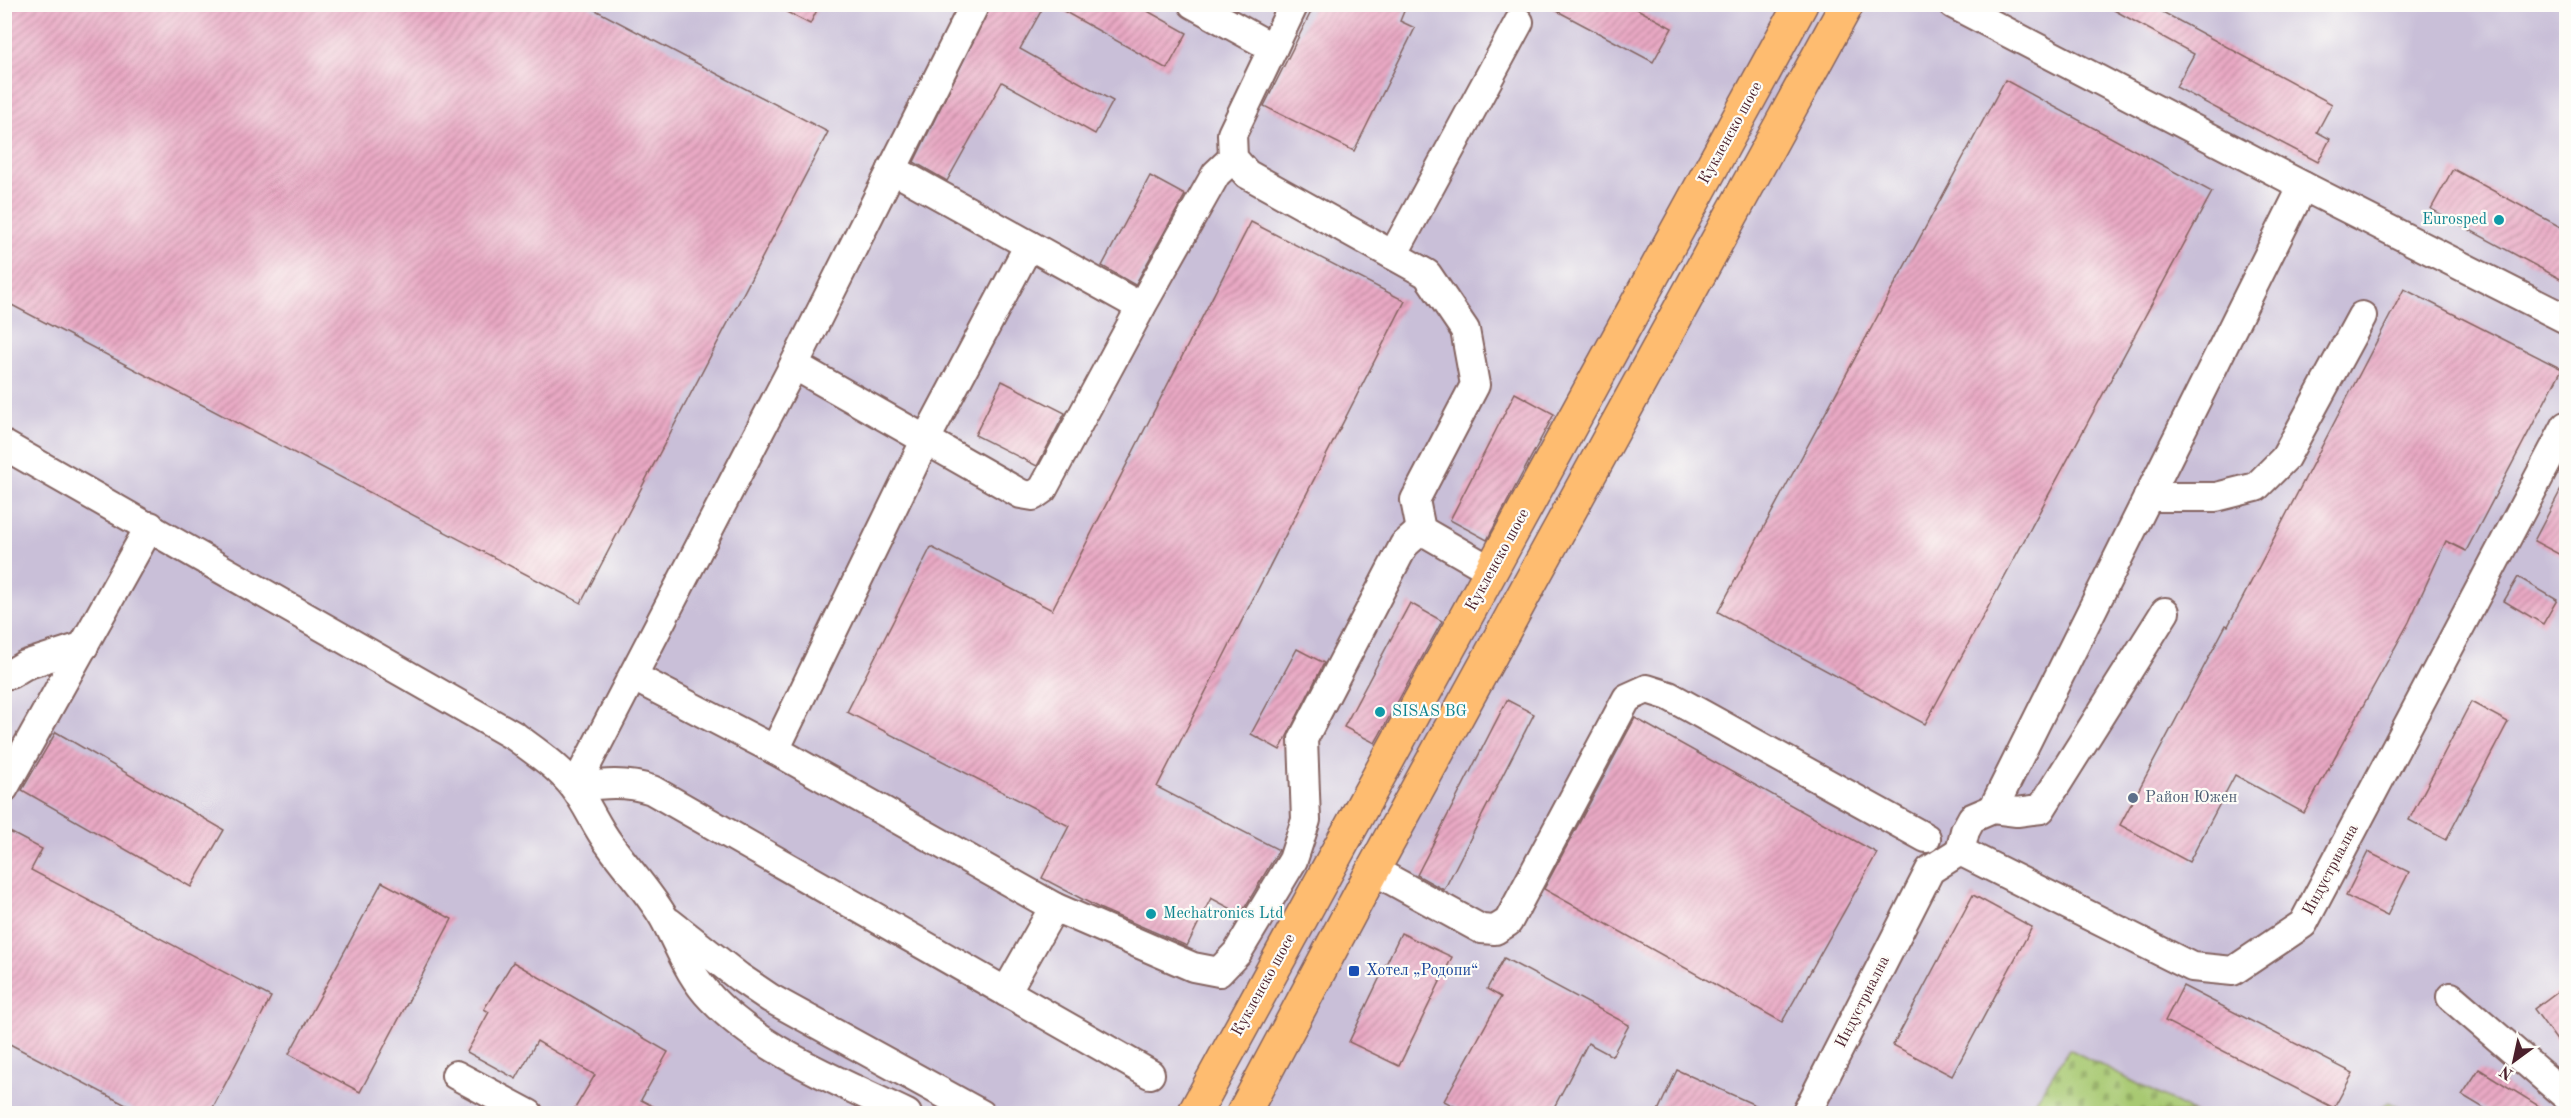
<svg xmlns="http://www.w3.org/2000/svg" width="2571" height="1118" viewBox="0 0 2571 1118" font-family="'Old Standard TT',serif">
  <defs>
    <pattern id="cemetery-stones" width="16" height="16" patternUnits="userSpaceOnUse" patternTransform="scale(1.5)"><rect width="16" height="16" fill="#a8c972"/><path d="M2 7V4a2 2 0 0 1 4 0v3zM10 15v-3a2 2 0 0 1 4 0v3z" fill="#92ac63"/></pattern>
    <pattern id="building-hatch" width="6" height="6" patternUnits="userSpaceOnUse" patternTransform="scale(1.5)"><rect width="6" height="6" fill="#e9a9c4"/><path d="M-1 1l2-2M0 6l6-6M5 7l2-2" fill="none" stroke="#bf899f"/></pattern>
  </defs>
  <rect width="100%" height="100%" fill="#fdfcf7"/>
  <filter id="ink" filterUnits="userSpaceOnUse"><feTurbulence type="fractalNoise" baseFrequency=".0167" numOctaves="2"/><feDisplacementMap in="SourceGraphic" scale="12" xChannelSelector="R" yChannelSelector="G"/><feConvolveMatrix kernelMatrix="1 2 1 2 8 2 1 2 1" color-interpolation-filters="sRGB"/></filter>
  <filter id="wash" filterUnits="userSpaceOnUse"><feTurbulence type="fractalNoise" baseFrequency=".008" numOctaves="4" result="noise"/><feDisplacementMap in="SourceGraphic" scale="24" xChannelSelector="R" yChannelSelector="G"/><feGaussianBlur stdDeviation="1.35" result="paint"/><feColorMatrix in="noise" values="0 0 0 0 0 0 0 0 0 0 0 0 0 0 0 0 0 1.4 0 .05"/><feComposite in="paint" operator="in"/></filter>
  <g filter="url(#wash)">
    <rect width="100%" height="100%" fill="#f0e1c2"/>
    <polygon fill="#c9bfd8" points="5,5 2566,5 2566,1113 2408,1113 2389,1102 2373,1113 2195,1113 2069,1049 2028,1114 5,1114"/>
    <g fill="url(#cemetery-stones)" stroke="#79744e" stroke-width="1.5">
      <polygon points="2069,1049 2195,1113 2028,1113"/>
      <polygon points="2389,1102 2408,1113 2373,1113"/>
    </g>
    <g id="blocks">
      <g fill="url(#building-hatch)">
        <polygon points="4,4 584,4 828,132 581,603 4,301"/>
        <polygon points="771,4 820,4 810,24"/>
        <polygon points="991,4 1045,4 1020,49 1113,101 1095,134 1002,82 947,181 914,162"/>
        <polygon points="1051,4 1135,4 1187,33 1167,69"/>
        <polygon points="1315,4 1407,4 1400,21 1415,28 1354,151 1264,106"/>
        <polygon points="1544,4 1628,4 1672,28 1653,62"/>
        <polygon points="2103,4 2148,4 2332,104 2317,132 2330,139 2318,162 2176,87 2194,54"/>
        <polygon points="2005,80 2212,192 1925,724 1718,612"/>
        <polygon points="2453,169 2566,230 2566,282 2431,209"/>
        <polygon points="1150,176 1185,195 1135,285 1102,266"/>
        <polygon points="1251,222 1405,301 1157,787 1279,850 1241,914 1211,898 1187,946 1101,909 1042,878 1069,826 847,712 931,547 1052,610"/>
        <polygon points="2404,289 2562,369 2466,551 2446,541 2409,622 2304,813 2235,775 2189,862 2120,825 2226,625 2228,626"/>
        <polygon points="1002,381 1065,413 1037,466 975,435"/>
        <polygon points="1515,393 1554,414 1487,540 1450,520"/>
        <polygon points="2566,480 2566,558 2534,541"/>
        <polygon points="2518,577 2557,600 2543,624 2504,601"/>
        <polygon points="1410,603 1442,621 1375,743 1344,727"/>
        <polygon points="1297,649 1324,663 1280,750 1251,734"/>
        <polygon points="1507,700 1534,714 1444,890 1417,875"/>
        <polygon points="2471,702 2508,722 2446,840 2409,820"/>
        <polygon points="1635,718 1877,853 1782,1022 1544,889"/>
        <polygon points="56,732 224,830 191,887 22,790"/>
        <polygon points="4,829 42,849 31,870 271,997 210,1113 141,1113 4,1041"/>
        <polygon points="2368,852 2409,872 2387,916 2346,896"/>
        <polygon points="382,882 452,919 360,1092 289,1054"/>
        <polygon points="1973,895 2032,927 1952,1076 1893,1045"/>
        <polygon points="1401,933 1452,957 1399,1066 1349,1042"/>
        <polygon points="1504,958 1629,1025 1612,1056 1588,1043 1551,1113 1467,1113 1444,1101 1501,997 1487,989"/>
        <polygon points="513,962 668,1052 641,1100 666,1113 572,1113 595,1075 537,1041 516,1079 467,1052 489,1012 484,1009"/>
        <polygon points="2566,985 2566,1053 2534,1009"/>
        <polygon points="2183,986 2353,1073 2334,1108 2165,1021"/>
        <polygon points="2479,1069 2550,1113 2492,1113 2462,1095"/>
        <polygon points="1677,1070 1773,1113 1657,1113"/>
      </g>
    </g>
  </g>
  <g filter="url(#ink)">
    <use href="#blocks" fill-opacity="0" stroke="#846360" stroke-width="1.5"/>
    <g fill="none" stroke-linecap="round" stroke-linejoin="round">
      <defs>
        <g id="minor">
          <polyline points="1193,4 1273,48"/>
          <polyline points="1294,4 1232,134 1233,158 1247,174 1427,274 1465,330 1475,385 1415,500 1421,530 1492,571"/>
          <polyline points="1953,4 2303,186 2566,319"/>
          <polyline points="892,169 1141,307"/>
          <polyline points="1393,255 1519,22"/>
          <polyline points="794,365 1021,494 1033,496 1043,489 1141,307 1216,174 1233,158"/>
          <path d="M4,445L516,737C536,752 559,767 574,787C588,805 596,827 610,845C627,869 649,892 664,918C680,947 688,974 712,999C764,1053 841,1082 907,1114"/>
          <polyline points="2148,497 2216,497 2256,487 2285,458 2362,316"/>
          <polyline points="4,675 10,674 25,665 84,646"/>
          <polyline points="634,677 775,750 1054,907 1006,992"/>
          <polyline points="775,750 926,439 1029,245"/>
          <polyline points="575,787 794,365 975,4"/>
          <path d="M575,787C602,784 626,781 652,790L1150,1074"/>
          <polyline points="4,788 150,526"/>
          <polyline points="1993,809 2303,186"/>
          <polyline points="1960,851 1965,831 1972,818 1993,809 2017,812 2041,809 2165,612"/>
          <polyline points="1373,870 1481,929 1495,930 1508,922 1627,698 1647,689 1669,696 1926,838"/>
          <polyline points="1054,907 1193,967 1219,972 1237,953 1293,860 1306,820 1303,739 1404,545 1421,530"/>
          <polyline points="669,922 739,977 770,998 981,1114"/>
          <polyline points="2451,997 2566,1096"/>
          <polyline points="456,1075 529,1114"/>
          <polyline points="1806,1114 1930,870 1960,851 2192,967 2233,971 2303,924 2566,426"/>
        </g>
        <g id="major">
          <polyline points="1194,1114 1801,4"/>
          <polyline points="1243,1114 1373,870 1847,4"/>
        </g>
      </defs>
      <use href="#minor" stroke="#846360" stroke-width="32"/>
      <use href="#major" stroke="#846360" stroke-width="36"/>
      <use href="#minor" stroke="#fff" stroke-width="28"/>
      <use href="#major" stroke="#febc70" stroke-width="33"/>
    </g>
  </g>
  <g fill="#0f9aa8" stroke="#fdfcf7" stroke-width="2">
    <circle cx="2499" cy="220" r="6"/>
    <circle cx="1380" cy="712" r="6"/>
    <circle cx="1151" cy="914" r="6"/>
  </g>
  <circle fill="#5c6f8a" stroke="#fdfcf7" stroke-width="2" cx="2133" cy="798" r="6"/>
  <rect fill="#1a4fb4" stroke="#fdfcf7" stroke-width="2" x="1348" y="965" width="12" height="12" rx="3"/>
  <g text-anchor="middle" dominant-baseline="central" stroke-width="4.5" stroke-linejoin="round" paint-order="stroke">
    <g font-size="16" fill="#4a1f2b" stroke="#fdfcf7">
      <text transform="translate(1731 133) rotate(-61)">Кукленско шосе</text>
      <text transform="translate(1498 560) rotate(-61)">Кукленско шосе</text>
      <text transform="translate(2331 870) rotate(-62)">Индустриална</text>
      <text transform="translate(1264 985) rotate(-61)">Кукленско шосе</text>
      <text transform="translate(1863 1002) rotate(-63)">Индустриална</text>
    </g>
    <g font-size="16" fill="#0d838f" stroke="#fdfcf7" text-anchor="start">
      <text x="2487" y="220" text-anchor="end">Eurosped</text>
      <text x="1392" y="712">SISAS BG</text>
      <text x="1163" y="914">Mechatronics Ltd</text>
    </g>
    <g font-size="16" fill="#4e5e75" stroke="#fdfcf7" text-anchor="start">
      <text x="2145" y="798">Район Южен</text>
    </g>
    <g font-size="16" fill="#164399" stroke="#fdfcf7" text-anchor="start">
      <text x="1366" y="971">Хотел „Родопи“</text>
    </g>
  </g>
  <rect width="2571" height="1118" fill="none" stroke="#fdfcf7" stroke-width="24"/>
  <g transform="translate(2514 1061) rotate(213)" stroke="#fdfcf7" stroke-width="4.5" paint-order="stroke">
  <path d="M0-4.5L10 22L0 15L-10 22Z" fill="#4a1f2b"/>
  <text y="-9" font-size="16" font-weight="bold" text-anchor="middle" fill="#4a1f2b">N</text>
  </g>
</svg>
